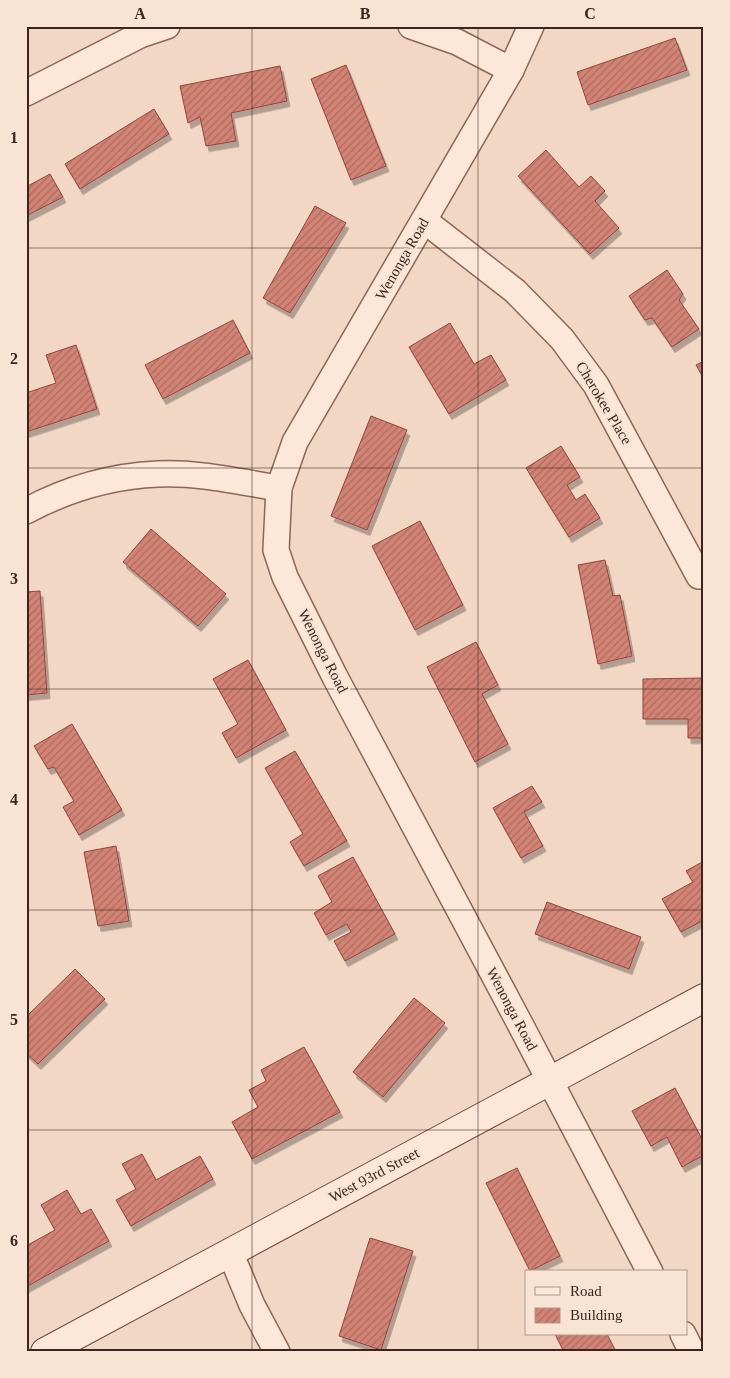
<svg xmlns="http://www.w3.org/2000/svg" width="730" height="1378" viewBox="0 0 730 1378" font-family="'Times New Roman',serif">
  <defs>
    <pattern id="building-hatch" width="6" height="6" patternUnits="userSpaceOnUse" patternTransform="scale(1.25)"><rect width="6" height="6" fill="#d38376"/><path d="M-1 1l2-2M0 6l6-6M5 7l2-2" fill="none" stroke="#ac6b60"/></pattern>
    <filter id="shadow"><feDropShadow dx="3" dy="5.5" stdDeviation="0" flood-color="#0004"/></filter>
  </defs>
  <rect width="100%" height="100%" fill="#f2d7c4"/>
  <g fill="url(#building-hatch)" stroke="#90453c" filter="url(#shadow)">
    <polygon points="675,38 687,70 588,105 577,72"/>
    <polygon points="346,65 386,166 351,180 311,79"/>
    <polygon points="280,66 287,101 231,113 236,141 206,146 200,117 188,123 180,86"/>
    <polygon points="154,109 169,134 80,189 65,164"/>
    <polygon points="546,150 579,187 591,176 605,191 595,201 619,228 590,254 518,176"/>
    <polygon points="50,174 63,197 26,216 26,187"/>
    <polygon points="315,206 346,223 290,313 263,298"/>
    <polygon points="667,270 683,294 679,300 699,329 672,347 652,318 645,320 629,296"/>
    <polygon points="233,320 250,353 163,399 145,365"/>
    <polygon points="450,323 474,364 491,355 506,380 449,414 409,347"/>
    <polygon points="76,345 97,409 26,432 26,393 56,383 46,355"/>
    <polygon points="704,361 704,379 696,365"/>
    <polygon points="371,416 407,430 367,530 331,516"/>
    <polygon points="561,446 580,477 567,485 576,500 585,494 600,518 569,537 526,468"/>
    <polygon points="420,521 463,605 415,630 372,546"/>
    <polygon points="151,529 226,594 198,626 123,562"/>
    <polygon points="605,560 613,596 620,595 632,656 598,664 578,565"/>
    <polygon points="40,591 47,693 26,695 26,592"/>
    <polygon points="476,642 498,685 482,694 508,744 475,762 427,667"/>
    <polygon points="248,660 286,730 236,758 222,733 238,724 213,679"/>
    <polygon points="704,678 704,738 688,738 688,719 643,719 643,679"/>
    <polygon points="72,724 122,810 79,835 63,807 74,801 54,767 48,769 34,746"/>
    <polygon points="295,751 347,841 304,866 290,842 303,834 265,768"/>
    <polygon points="532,786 542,802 524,812 543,846 521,858 493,808"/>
    <polygon points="116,846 129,921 98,926 84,852"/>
    <polygon points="353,857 395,934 345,961 334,941 351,932 347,924 326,935 314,913 332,902 318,876"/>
    <polygon points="704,861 704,920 681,932 662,899 693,882 686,871"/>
    <polygon points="547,902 641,937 629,969 535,934"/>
    <polygon points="75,969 105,999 38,1064 26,1053 26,1017"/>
    <polygon points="414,998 445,1023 383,1097 353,1072"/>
    <polygon points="304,1047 340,1112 252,1159 232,1122 258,1107 249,1090 266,1081 261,1070"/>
    <polygon points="675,1088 704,1143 704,1155 682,1167 667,1137 651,1146 632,1111"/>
    <polygon points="142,1154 156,1180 200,1156 213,1179 131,1226 116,1200 136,1189 122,1164"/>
    <polygon points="517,1168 560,1256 530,1271 486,1183"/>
    <polygon points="67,1190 81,1214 91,1209 109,1241 26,1287 26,1246 55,1230 41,1205"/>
    <polygon points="370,1238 413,1251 381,1350 339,1336"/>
    <polygon points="555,1334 607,1334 616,1352 564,1352"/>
  </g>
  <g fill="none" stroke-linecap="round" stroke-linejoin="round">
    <defs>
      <g id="street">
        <polyline points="411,26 457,42 511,70"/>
        <polyline points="531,26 511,70 295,442 279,488 276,550 285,577 335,677 519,1022 650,1272"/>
        <polyline points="26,93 140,35 167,26"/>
        <polyline points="425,221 515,291 562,339 596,385 699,576"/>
        <path d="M26,511C67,489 111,476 158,474C198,472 240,482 279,488"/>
        <polyline points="230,1252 252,1305 277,1352"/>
        <polyline points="683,1334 692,1352"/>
      </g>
      <polyline id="secondary" points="45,1352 704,998"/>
    </defs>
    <use href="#street" stroke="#8e6658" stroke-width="28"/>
    <use href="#secondary" stroke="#70473b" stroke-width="30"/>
    <use href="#street" stroke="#fce7d8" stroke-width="25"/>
    <use href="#secondary" stroke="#fce7d8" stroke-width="28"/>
  </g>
  <path fill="none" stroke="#3d241d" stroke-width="1" stroke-opacity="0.55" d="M252,26V1352M478,26V1352M26,248H704M26,468H704M26,689H704M26,910H704M26,1130H704"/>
  <g text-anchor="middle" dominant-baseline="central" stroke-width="4.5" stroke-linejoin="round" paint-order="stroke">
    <g font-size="15" fill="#3d241d" stroke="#f9e4d4">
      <text transform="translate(402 259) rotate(-60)">Wenonga Road</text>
      <text transform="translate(604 403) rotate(59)">Cherokee Place</text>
      <text transform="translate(323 651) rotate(63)">Wenonga Road</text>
      <text transform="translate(512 1009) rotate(62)">Wenonga Road</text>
      <text transform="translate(374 1175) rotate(-28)">West 93rd Street</text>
    </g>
  </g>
  <rect width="730" height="1378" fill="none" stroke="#f9e4d4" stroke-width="55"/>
  <rect x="525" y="1270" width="162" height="65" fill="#f9e4d4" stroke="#ae978b"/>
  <rect x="535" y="1287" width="25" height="8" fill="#fce7d8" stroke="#ae978b"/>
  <text x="570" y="1296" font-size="15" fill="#3d241d">Road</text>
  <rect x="535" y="1308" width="25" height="15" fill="url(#building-hatch)" stroke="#ae978b"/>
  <text x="570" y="1320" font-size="15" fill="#3d241d">Building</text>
  <rect x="28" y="28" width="674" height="1322" fill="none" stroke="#3d241d" stroke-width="2"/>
  <g font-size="16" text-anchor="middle" font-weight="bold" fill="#3d241d">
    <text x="140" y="19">A</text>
    <text x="365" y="19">B</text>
    <text x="590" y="19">C</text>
    <text x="14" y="143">1</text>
    <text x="14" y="364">2</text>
    <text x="14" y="584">3</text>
    <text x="14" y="805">4</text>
    <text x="14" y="1025">5</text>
    <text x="14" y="1246">6</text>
  </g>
</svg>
